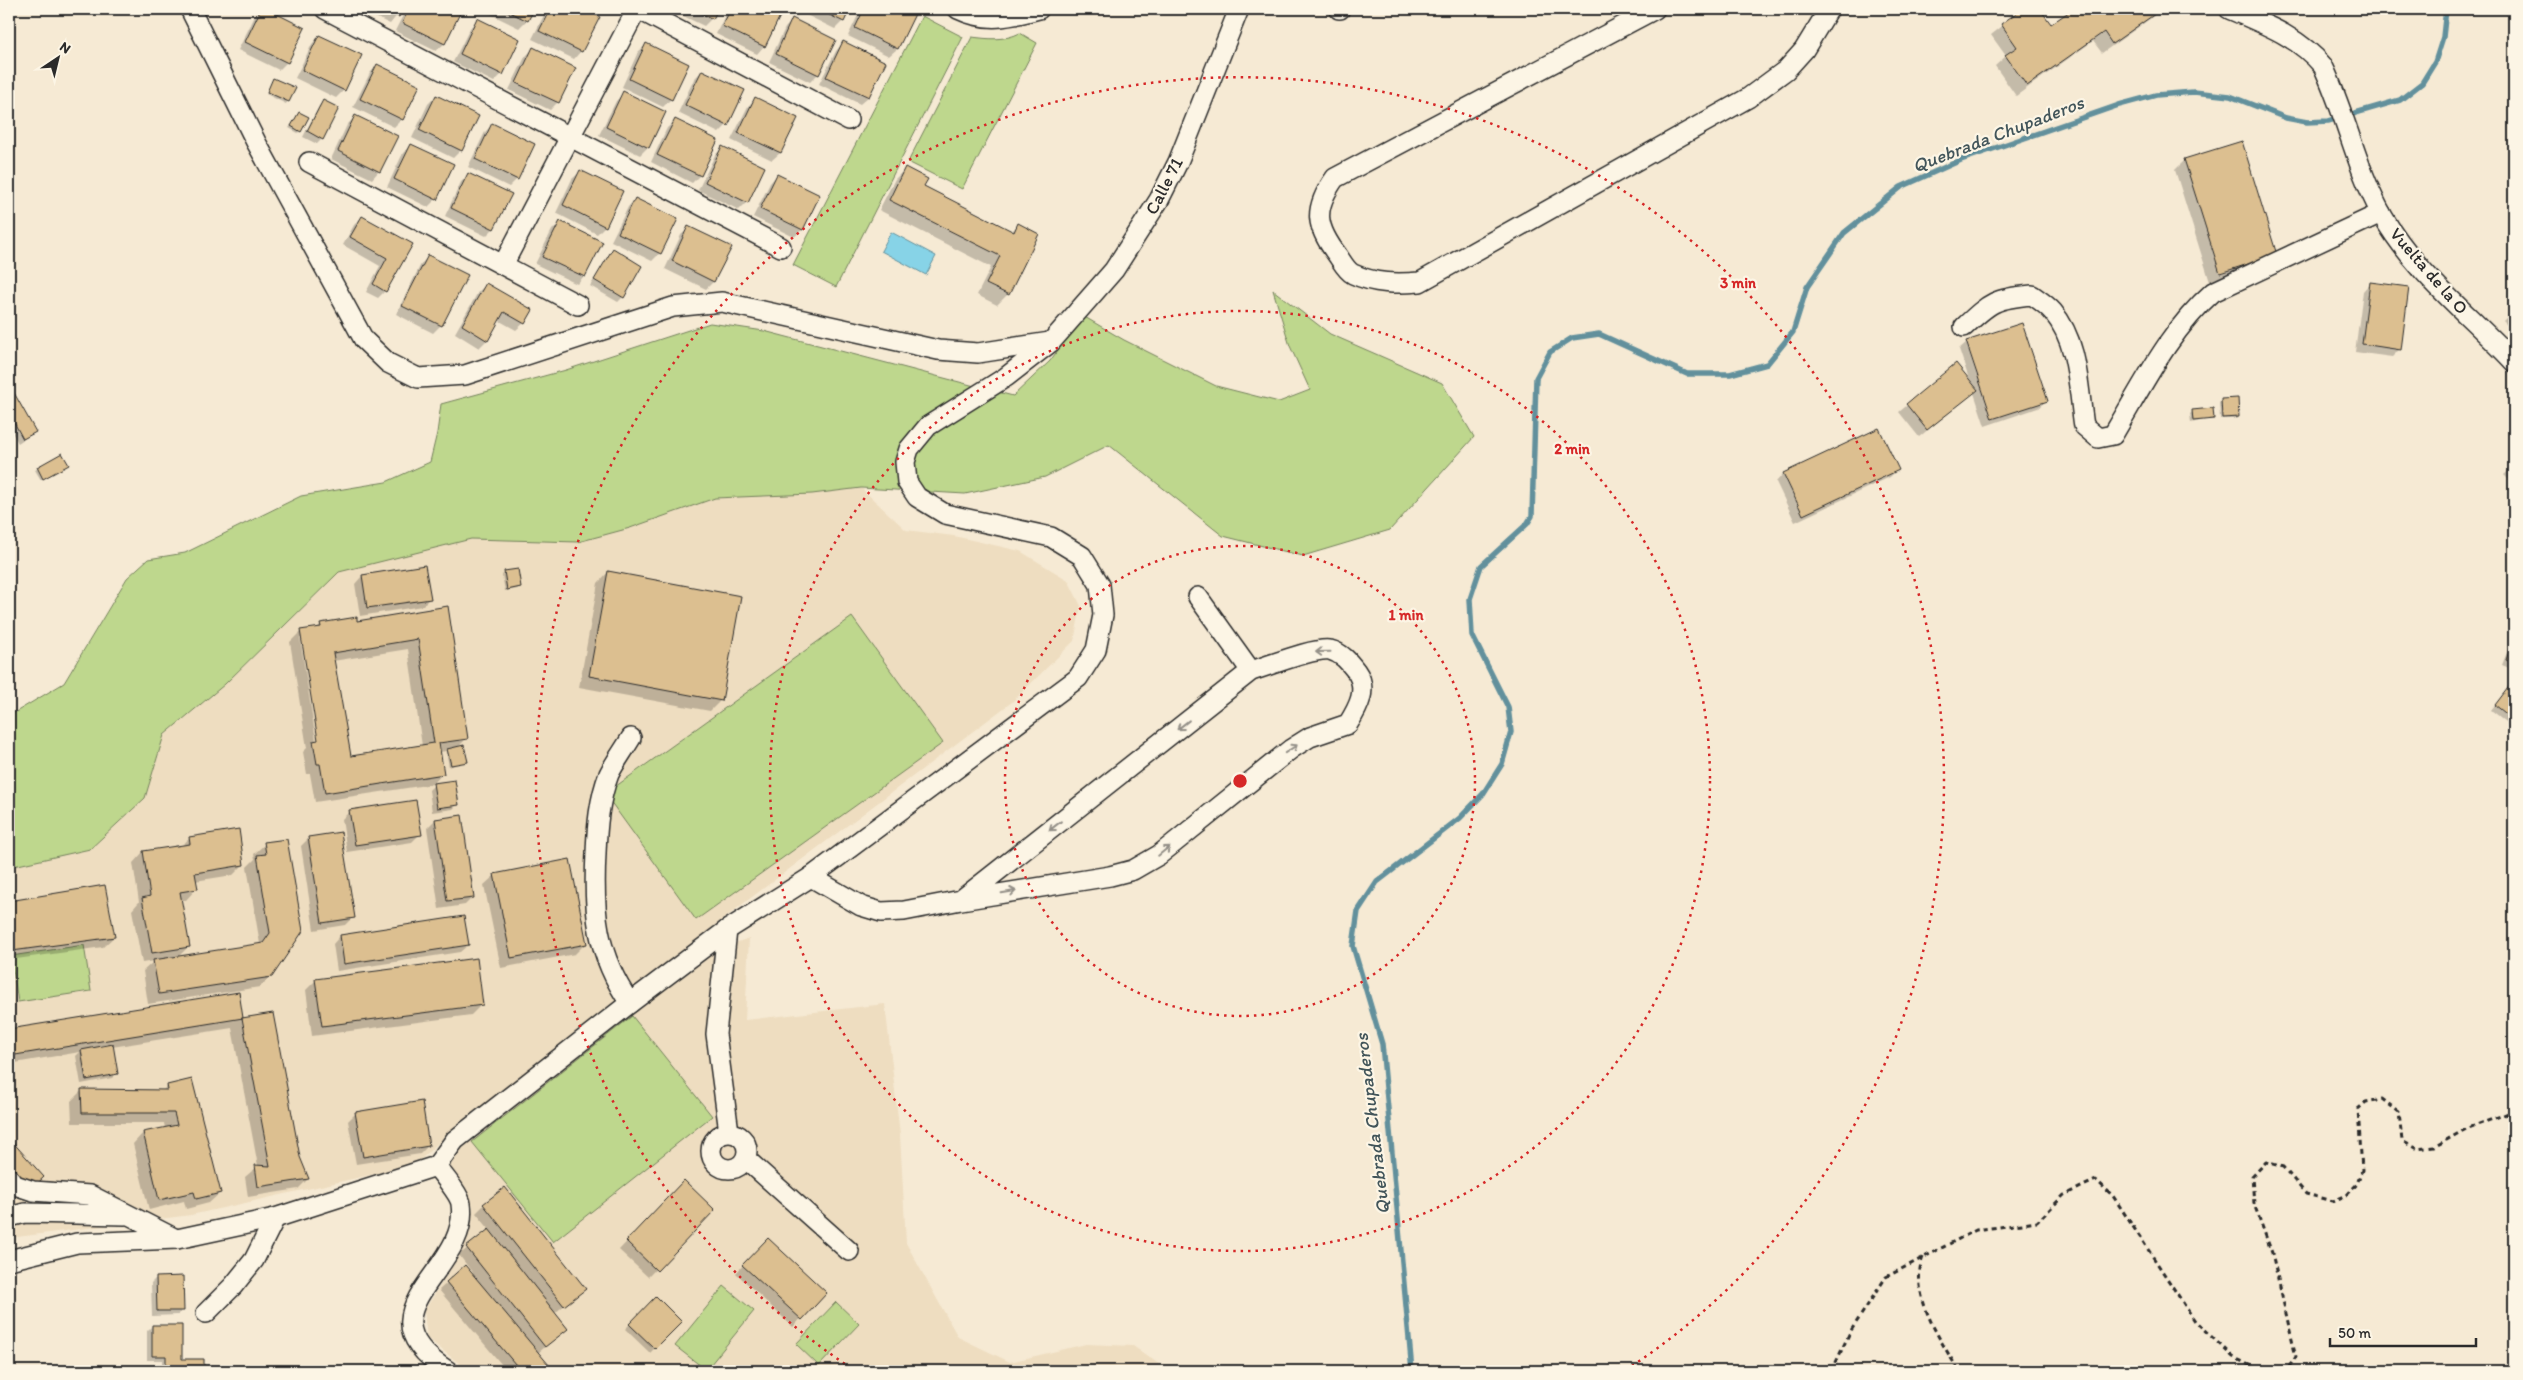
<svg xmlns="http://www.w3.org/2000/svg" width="2523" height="1380" viewBox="0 0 2523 1380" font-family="Itim,sans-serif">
  <rect width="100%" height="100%" fill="#f6ead4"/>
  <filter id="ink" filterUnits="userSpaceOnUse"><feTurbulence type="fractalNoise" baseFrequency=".02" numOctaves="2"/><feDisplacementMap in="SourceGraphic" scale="10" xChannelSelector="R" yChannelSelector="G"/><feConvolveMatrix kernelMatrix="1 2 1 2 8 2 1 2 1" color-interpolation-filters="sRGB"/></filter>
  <g filter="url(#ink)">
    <g fill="#eeddc0">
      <polygon points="861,488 906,530 954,536 1020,551 1068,580 1081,606 1074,641 1012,702 744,903 454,1128 415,1165 191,1215 9,1238 9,867 90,849 144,798 164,735 225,684 339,572 426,529 647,499"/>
      <polygon points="749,938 745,1020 885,1004 900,1135 906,1243 958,1337 1010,1362 1086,1344 1133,1346 1169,1371 480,1371 461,1365 427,1338 424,1311 461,1253 473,1206 448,1169 471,1134 707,953"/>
    </g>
    <g fill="#bed78d" stroke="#74815c">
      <polygon points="922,16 963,37 836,287 793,265"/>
      <path d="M1020,33L1037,43L962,189L908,162L972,37C988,39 1004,41 1020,33Z"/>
      <polygon points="1273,290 1330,334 1442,383 1474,437 1390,530 1303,556 1223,536 1109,445 1045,477 965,494 861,488 812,494 715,498 630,528 578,542 471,539 339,572 225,684 164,735 145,798 90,849 9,867 9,716 64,683 127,578 148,559 185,553 301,496 386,482 430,462 437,433 441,404 566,370 710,323 764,331 1013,396 1050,361 1083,316 1124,340 1216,386 1279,402 1310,390 1290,346"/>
      <polygon points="852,617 943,743 696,920 605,794"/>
      <polygon points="84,945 91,991 18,1002 11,956"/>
      <polygon points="632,1016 712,1116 553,1242 472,1142"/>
      <polygon points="724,1286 754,1311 706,1370 675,1346"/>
      <polygon points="836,1302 859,1324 819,1366 796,1344"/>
    </g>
    <polygon fill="#87d3e7" stroke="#62909c" points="891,232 936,256 926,275 881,251"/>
    <g fill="#0003" fill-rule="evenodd">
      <polygon points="262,9 304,28 287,62 279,70 238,50 255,16"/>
      <polygon points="358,9 402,9 390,24"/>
      <polygon points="406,9 461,9 444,44 436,51 395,31"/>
      <polygon points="480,9 533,9 527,20 519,28"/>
      <polygon points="547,9 581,9 598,17 581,51 574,59 532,39"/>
      <polygon points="669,9 717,9 712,18 704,26"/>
      <polygon points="728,9 773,9 781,12 764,46 757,54 716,34"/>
      <polygon points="794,9 849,9 843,21 835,29"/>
      <polygon points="861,9 901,9 913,14 897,49 889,56 848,36"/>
      <polygon points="2024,9 2038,9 2051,26 2075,9 2160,9 2151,18 2102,53 2093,41 2016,96 1995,66 2006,56 1991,35"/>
      <polygon points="477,20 502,74 494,82 453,62 470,28"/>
      <polygon points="793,20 818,74 810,82 769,62 785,28"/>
      <polygon points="319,36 344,90 336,98 295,78 312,44"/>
      <polygon points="843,43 884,63 868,97 860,104 819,84 836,51"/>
      <polygon points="646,45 671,99 663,107 622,87 638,52"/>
      <polygon points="533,49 574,69 557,103 550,110 509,90 525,57"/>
      <polygon points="378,65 402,119 394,127 353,107 370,73"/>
      <polygon points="702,71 727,125 719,133 678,113 694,79"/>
      <polygon points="272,81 294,89 286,104 266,94"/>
      <polygon points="624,93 648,147 640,155 599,135 616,101"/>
      <polygon points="436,96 461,150 453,158 412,138 428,104"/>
      <polygon points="756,99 797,119 780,153 772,160 731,140 748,106"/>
      <polygon points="324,101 322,139 317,144 303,137 319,106"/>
      <polygon points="299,113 300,131 298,133 289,128"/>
      <polygon points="355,117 379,171 372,179 331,159 347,125"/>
      <polygon points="675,121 700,175 692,183 651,162 667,128"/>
      <polygon points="492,125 517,179 509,187 468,167 485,132"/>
      <polygon points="411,145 436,199 428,207 387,187 403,153"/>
      <polygon points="723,148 747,202 739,210 698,190 715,155"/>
      <polygon points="2185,160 2265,265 2210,282 2175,170"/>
      <polygon points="905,169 923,187 1011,232 1018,225 1037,235 1007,295 997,305 977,295 991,267 879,210 895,179"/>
      <polygon points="580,172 605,226 597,234 556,213 572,179"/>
      <polygon points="469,175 493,229 486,236 445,216 461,182"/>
      <polygon points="777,175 818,195 802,230 794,237 753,217 770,183"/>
      <polygon points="635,199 660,253 652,261 611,241 628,207"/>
      <polygon points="362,217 411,245 385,291 378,298 366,292 380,266 343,245 354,225"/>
      <polygon points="560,223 584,276 577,284 535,264 552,230"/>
      <polygon points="689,228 713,282 706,289 665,269 681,235"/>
      <polygon points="613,250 623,297 618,302 590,286"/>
      <polygon points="428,257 441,325 433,333 396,314 421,264"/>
      <polygon points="2370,283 2400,349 2392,357 2355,352 2363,291"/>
      <polygon points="486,285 524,323 516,330 498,320 487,340 479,348 455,333 478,292"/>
      <polygon points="2514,310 2514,332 2503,321"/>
      <polygon points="1967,342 2046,401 2038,408 1985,426 1974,393 1919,437 1899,412 1956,365 1970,382 1959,349"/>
      <polygon points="9,386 34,432 18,443 9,427"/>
      <polygon points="2222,400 2238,417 2236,419 2220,419 2219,403"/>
      <polygon points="2192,412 2213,418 2191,423 2190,414"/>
      <polygon points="1878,429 1898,469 1890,477 1795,522 1776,482 1783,474"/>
      <polygon points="62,455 65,467 41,480 35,470"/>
      <polygon points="2514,466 2514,485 2504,475"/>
      <polygon points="608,572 740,597 720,701 710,711 579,687 598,583"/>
      <polygon points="504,573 520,587 517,589 505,591 502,575"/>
      <polygon points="362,576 429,599 422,606 360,616 355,584"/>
      <path d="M447,608L466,739L457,748L466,761L449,767L446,751L440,752L443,773L433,784L315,802L310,774H307L303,752L307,748L290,642L300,632L316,629L321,624L356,622ZM300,638H302L320,746H317ZM408,649L422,746L350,758L333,661Z"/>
      <polygon points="2514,610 2514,623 2510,621"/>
      <polygon points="2514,642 2514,670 2502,665 2509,647"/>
      <polygon points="2514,681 2514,728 2491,710"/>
      <polygon points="434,785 458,804 453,809 432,812 429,790"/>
      <polygon points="350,811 420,834 412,842 347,852 342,819"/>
      <polygon points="435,820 473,897 465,905 439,909 427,828"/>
      <polygon points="190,838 243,865 233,875 195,881 196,889 186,900 180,900 189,946 178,957 260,944 247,867 255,859 254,854 265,844 286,840 271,976 260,987 148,1004 143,971 154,961 142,963 132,910 139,902 133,863 143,852 181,846"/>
      <polygon points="309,838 353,917 345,925 314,930 301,846"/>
      <polygon points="495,875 586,943 575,954 501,968 484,885"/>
      <polygon points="104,886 114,937 103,947 9,960 9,903"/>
      <polygon points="340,936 468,945 460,952 337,971 333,944"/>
      <polygon points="316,980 482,1004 471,1015 312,1036 306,990"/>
      <polygon points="238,993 242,1019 272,1014 299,1158 308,1179 298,1189 248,1197 245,1177 258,1166 232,1028 112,1047 117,1073 112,1078 81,1084 76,1056 80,1052 9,1064 9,1030"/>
      <polygon points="167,1086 220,1193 209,1203 186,1209 184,1201 149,1210 133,1144 143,1133 165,1129 164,1123 72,1123 71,1101 82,1090 162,1091"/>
      <polygon points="356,1113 428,1146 420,1154 356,1164 348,1121"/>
      <polygon points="9,1140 42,1177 20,1198 9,1186"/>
      <polygon points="684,1182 713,1210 648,1277 619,1250"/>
      <polygon points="484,1205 584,1289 555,1313 567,1328 538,1353 547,1364 541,1371 507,1371 439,1290 465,1267 471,1274 473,1273 459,1255 490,1230 476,1213"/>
      <polygon points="760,1247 825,1293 793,1327 736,1273"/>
      <polygon points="156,1278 183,1310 178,1315 152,1316 151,1283"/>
      <polygon points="656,1298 680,1322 650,1353 625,1329"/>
      <polygon points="152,1326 181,1361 203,1360 203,1371 162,1371 162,1360 147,1360 147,1331"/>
    </g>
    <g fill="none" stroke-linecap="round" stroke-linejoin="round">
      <polyline stroke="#62909c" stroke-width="5.5" points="1412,1371 1382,1044 1353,946 1358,911 1377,882 1460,818 1483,794 1502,764 1511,732 1508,707 1472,635 1470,599 1481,566 1527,524 1532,516 1536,378 1550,352 1572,338 1599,334 1687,374 1730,374 1767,364 1793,332 1807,287 1844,233 1901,187 1961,160 2119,105 2156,95 2194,92 2230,96 2286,118 2307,122 2328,121 2400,100 2422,83 2435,62 2443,37 2446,9"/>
    </g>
    <g fill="#dcbf90" stroke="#2b2b2b" fill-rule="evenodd">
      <polygon points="261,9 267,9 305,28 288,63 245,42"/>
      <polygon points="381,9 403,9 399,17"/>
      <polygon points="409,9 462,9 445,44 402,23"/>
      <polygon points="503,9 534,9 528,21"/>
      <polygon points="550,9 584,9 600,17 582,52 539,31"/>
      <polygon points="692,9 718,9 713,19"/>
      <polygon points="731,9 776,9 782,12 765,47 722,26"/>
      <polygon points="817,9 850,9 844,22"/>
      <polygon points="864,9 904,9 915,14 898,49 855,28"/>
      <polygon points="2022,9 2040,9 2051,24 2073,9 2162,9 2112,44 2104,32 2027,86 2005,55 2017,47 2001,24"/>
      <polygon points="477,18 520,39 503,75 460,54"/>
      <polygon points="792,18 836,40 819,75 776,54"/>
      <polygon points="319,35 362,55 345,91 302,70"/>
      <polygon points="843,41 886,62 869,97 826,77"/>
      <polygon points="646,43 689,64 672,100 629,79"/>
      <polygon points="533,47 576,68 559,103 516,83"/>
      <polygon points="377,64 420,85 403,120 360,99"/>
      <polygon points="702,70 745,90 728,126 685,105"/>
      <polygon points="273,78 296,88 289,102 267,92"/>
      <polygon points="623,91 666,112 649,148 606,127"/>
      <polygon points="436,95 479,116 462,151 419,130"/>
      <polygon points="755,97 798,118 781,153 738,133"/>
      <polygon points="323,100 339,108 323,140 307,131"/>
      <polygon points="299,112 309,117 301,132 291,126"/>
      <polygon points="355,115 398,136 380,172 338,151"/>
      <polygon points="675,119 718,140 701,176 657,155"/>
      <polygon points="492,123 535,144 518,180 475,159"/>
      <polygon points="2242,141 2277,255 2220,273 2184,159"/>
      <polygon points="411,144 454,164 437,200 394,179"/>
      <polygon points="722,146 765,167 748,203 705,182"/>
      <polygon points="905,167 928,179 924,186 1014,232 1018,223 1039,234 1009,295 986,284 1000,256 889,200"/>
      <polygon points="580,170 623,191 606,227 563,205"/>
      <polygon points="468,173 512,194 494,229 451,208"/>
      <polygon points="777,174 820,195 803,230 760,209"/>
      <polygon points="635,198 678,219 661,254 618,233"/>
      <polygon points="362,216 413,244 386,292 373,284 387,258 350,237"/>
      <polygon points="560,221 603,242 585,277 542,257"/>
      <polygon points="688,226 732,247 714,282 672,261"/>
      <polygon points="613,248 642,266 624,298 594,280"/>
      <polygon points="428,255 468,275 442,326 402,306"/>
      <polygon points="2370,282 2409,287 2401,350 2362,344"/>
      <polygon points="486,283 533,310 525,324 504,312 488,341 462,325"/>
      <polygon points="2022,323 2048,401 1992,419 1966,341"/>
      <polygon points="1956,363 1978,390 1927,430 1906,404"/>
      <polygon points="9,384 36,432 23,439 9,413"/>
      <polygon points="2238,398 2239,417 2222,418 2221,399"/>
      <polygon points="2213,408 2214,419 2193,421 2192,410"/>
      <polygon points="1879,428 1899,470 1803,515 1783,473"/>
      <polygon points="62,453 69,465 43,479 37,467"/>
      <polygon points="425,565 431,599 367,608 362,575"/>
      <polygon points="518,569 521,587 507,590 504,571"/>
      <polygon points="608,571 741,596 722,701 589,676"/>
      <path d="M448,606L468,739L439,743L444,774L325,793L320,764H317L313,741L318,740L300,630L321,627L320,623L357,617V621ZM418,639L434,743L351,756L333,653Z"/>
      <polygon points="2513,640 2514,641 2514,663 2506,660"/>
      <polygon points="2514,680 2514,720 2495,705"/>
      <polygon points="464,745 468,762 451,765 447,749"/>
      <polygon points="455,780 459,805 437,808 433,783"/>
      <polygon points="416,800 422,835 355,845 349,810"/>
      <polygon points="462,815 474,898 447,901 435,819"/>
      <polygon points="239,829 244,865 195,873 198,889 180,892 190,947 152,953 142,898 150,896 143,851 190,844 189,837"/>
      <polygon points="341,832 355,918 322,923 308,837"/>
      <polygon points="287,839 303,931 272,977 159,994 153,960 263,943 270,933 257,855 266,854 264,842"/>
      <polygon points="570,859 587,944 511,958 494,874"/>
      <polygon points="105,885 115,937 12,951 9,935 9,901"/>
      <polygon points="464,916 469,945 344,964 340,935"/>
      <polygon points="477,958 483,1005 322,1026 315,979"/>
      <polygon points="239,992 243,1018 9,1056 9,1029"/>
      <polygon points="273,1013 300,1157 309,1179 258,1187 255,1165 270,1166 242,1018"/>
      <polygon points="113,1044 118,1074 86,1080 81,1050"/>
      <polygon points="192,1079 221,1193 196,1199 194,1192 159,1200 143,1132 177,1125 174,1113 82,1113 81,1089 168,1090 167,1085"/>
      <polygon points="422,1101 429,1146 363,1157 355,1112"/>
      <polygon points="9,1138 44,1177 31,1189 9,1164"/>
      <polygon points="684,1180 715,1210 657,1271 626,1241"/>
      <polygon points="505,1187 586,1289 564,1306 483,1204"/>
      <polygon points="489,1229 568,1329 545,1347 466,1247"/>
      <polygon points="768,1238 827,1293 802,1320 742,1265"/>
      <polygon points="465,1265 549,1365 541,1371 521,1371 446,1282"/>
      <polygon points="183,1276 184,1311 157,1311 156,1277"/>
      <polygon points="656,1296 682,1322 655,1349 629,1324"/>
      <polygon points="152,1325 182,1325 182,1359 204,1359 204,1371 166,1371 166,1356 152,1356"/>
    </g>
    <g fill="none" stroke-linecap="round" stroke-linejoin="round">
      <defs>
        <g id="minor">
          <polyline points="190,9 256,142 364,340 388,363 418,378 465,375 673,307 722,302 938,350 978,353 1050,342"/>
          <polyline points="325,9 781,247"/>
          <polyline points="638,9 848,120"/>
          <path d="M958,9C987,23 1009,17 1039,9"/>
          <polyline points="1339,9 1340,9"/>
          <path d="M1655,9L1335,178C1313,209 1315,226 1338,256C1342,262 1347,271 1353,274C1375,284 1397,284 1420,282L1748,98L1786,70L1804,50L1829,9"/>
          <path d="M2229,9C2264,24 2298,36 2323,66C2345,112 2357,170 2382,215C2414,272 2470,315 2514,362"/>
          <polyline points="309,162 578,305"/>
          <polyline points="503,265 637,9"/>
          <path d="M1964,327C1990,302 1996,298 2032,295C2039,300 2047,305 2053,312C2079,343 2078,388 2084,426L2098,438L2113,435C2143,385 2169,331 2213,292L2381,213"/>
          <polyline points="1198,597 1251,671"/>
          <path d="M811,877L861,906L881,912L904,911L961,900L1110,876L1133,870L1159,855L1291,749L1310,737L1348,724C1358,708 1369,689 1356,671C1349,662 1342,653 1330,650C1315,647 1268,666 1251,671L961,900"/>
          <polyline points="727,930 716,1034 729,1132"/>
          <path d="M630,1003C596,954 593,911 596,853C597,826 599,800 609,774C615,762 624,750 631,738"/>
          <circle cx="729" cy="1151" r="18"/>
          <polyline points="746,1159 849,1251"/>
          <polyline points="436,1166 455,1140 630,1003 727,930 811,877 1078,678 1096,650 1103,615 1100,585 1082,556 1051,537 945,514 917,497 907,482 905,462 909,449 928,426 1006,377 1051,342 1114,270 1159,200 1178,162 1239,9"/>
          <polyline points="9,1178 15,1185 33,1191 90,1195 176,1239"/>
          <polyline points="9,1217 25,1213 125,1215"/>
          <path d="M9,1260L77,1243L177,1239L275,1218L436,1166C443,1175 460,1195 461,1204C471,1272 353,1310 448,1371"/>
          <polyline points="206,1313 233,1286 254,1260 275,1218"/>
        </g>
      </defs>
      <use href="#minor" stroke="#2b2b2b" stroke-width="22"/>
      <g stroke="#2b2b2b" stroke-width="3" stroke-dasharray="5 4" stroke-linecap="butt">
        <path d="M1923,1257C1909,1294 1940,1340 1959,1371"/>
        <polyline points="1832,1371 1850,1332 1886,1277 1976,1230 2037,1222 2064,1195 2096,1180 2113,1196 2195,1321 2233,1357 2261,1371"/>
        <polyline points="2281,1371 2288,1368 2296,1357 2272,1253 2254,1204 2252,1177 2266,1162 2283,1167 2306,1194 2333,1201 2347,1195 2357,1184 2362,1170 2358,1109 2366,1102 2382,1099 2399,1112 2402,1141 2417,1149 2434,1147 2466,1129 2514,1111"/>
      </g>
      <use href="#minor" stroke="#fcf5e5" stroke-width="19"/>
    </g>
    <defs><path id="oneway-shaft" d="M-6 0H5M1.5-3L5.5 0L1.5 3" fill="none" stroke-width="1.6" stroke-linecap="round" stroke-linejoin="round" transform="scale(1.25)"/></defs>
    <g stroke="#949088">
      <use href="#oneway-shaft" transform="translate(1323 652) rotate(179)"/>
      <use href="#oneway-shaft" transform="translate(1183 725) rotate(142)"/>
      <use href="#oneway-shaft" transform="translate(1291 749) rotate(-34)"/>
      <use href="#oneway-shaft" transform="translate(1055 826) rotate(142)"/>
      <use href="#oneway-shaft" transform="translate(1164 851) rotate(-39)"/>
      <use href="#oneway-shaft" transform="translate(1009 892) rotate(-9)"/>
    </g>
  </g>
  <g fill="none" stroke="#d62828" stroke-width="2.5" stroke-dasharray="2.5 5">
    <circle cx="1240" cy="781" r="235"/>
    <circle cx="1240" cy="781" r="470"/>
    <path d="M851 1368A704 704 0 1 1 1629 1368"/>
  </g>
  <g text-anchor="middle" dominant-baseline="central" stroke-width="4.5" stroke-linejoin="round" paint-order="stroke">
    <g font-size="18" fill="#2b2b2b" stroke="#fcf5e5">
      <text transform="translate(1164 186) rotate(-63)">Calle 71</text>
      <text transform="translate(2429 271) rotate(49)">Vuelta de la O</text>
    </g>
    <g font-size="19" font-style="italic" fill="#42555a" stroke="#fcf5e5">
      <text transform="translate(1998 134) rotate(-21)">Quebrada Chupaderos</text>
      <text transform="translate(1372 1124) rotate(-97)">Quebrada Chupaderos</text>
    </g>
  </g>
  <circle cx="1240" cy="781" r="8" fill="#d62828" stroke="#fcf5e5" stroke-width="2.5"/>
  <g font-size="15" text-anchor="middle" font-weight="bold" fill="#d62828" stroke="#fcf5e5" stroke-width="4.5" stroke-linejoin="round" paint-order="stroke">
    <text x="1738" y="288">3 min</text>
    <text x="1572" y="454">2 min</text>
    <text x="1406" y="620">1 min</text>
  </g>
  <rect width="2523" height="1380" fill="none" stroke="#fcf5e5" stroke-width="30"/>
  <rect x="15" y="15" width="2493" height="1350" fill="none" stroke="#2b2b2b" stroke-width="2" filter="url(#ink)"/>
  <g transform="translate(58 58) rotate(35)" stroke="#fcf5e5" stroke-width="4" paint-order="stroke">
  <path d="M0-4L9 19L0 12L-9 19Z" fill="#2b2b2b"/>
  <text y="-8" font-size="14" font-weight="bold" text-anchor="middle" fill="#2b2b2b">N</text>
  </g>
  <path d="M2330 1338v8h146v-8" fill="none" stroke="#2b2b2b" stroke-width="2.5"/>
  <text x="2338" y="1338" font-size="15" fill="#2b2b2b" stroke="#fcf5e5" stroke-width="4" paint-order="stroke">50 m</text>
</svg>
